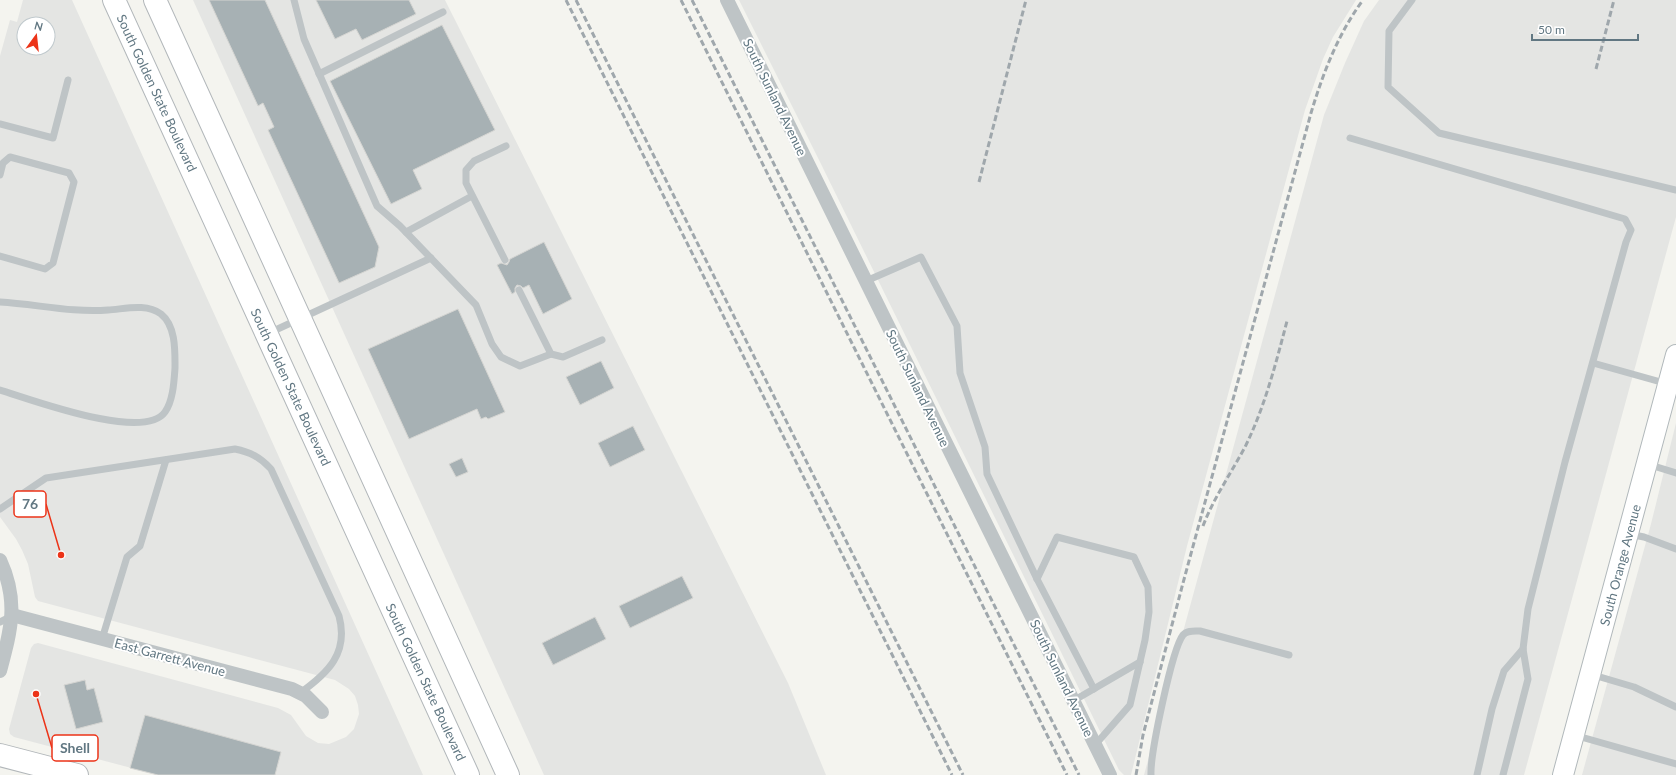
<svg xmlns="http://www.w3.org/2000/svg" width="1676" height="775" viewBox="0 0 1676 775" font-family="Lato,sans-serif">
  <rect width="100%" height="100%" fill="#f4f4ef"/>
  <g fill="#e4e5e3" fill-rule="evenodd">
    <path d="M23,0H72L423,775H158L14,737L10,734L9,729L31,648L34,644L38,643L278,708L291,715L306,736L318,743L329,744L346,737L354,729L359,714L358,705L355,696L349,689L335,680L38,601L35,597L28,564L22,550L16,539L0,517V56L10,20L17,22ZM24,24H48V48H24Z"/>
    <polygon points="193,0 445,0 788,683 826,775 544,775"/>
    <polygon points="739,0 1356,0 1333,37 1323,59 1305,110 1187,546 1131,775 1124,775 1119,770 821,164"/>
    <polygon points="1379,0 1676,0 1676,217 1524,775 1144,775 1324,115 1345,63 1364,21"/>
    <polygon points="1676,423 1676,775 1582,775 1651,524"/>
  </g>
  <g fill="#a7b1b4" stroke="#d5d5d2">
    <polygon points="209,0 265,0 379,247 375,267 339,283 268,130 274,127 263,103 258,106"/>
    <polygon points="316,0 409,0 416,14 362,40 356,29 335,39"/>
    <polygon points="442,25 495,130 413,170 422,189 391,204 330,81"/>
    <polygon points="544,242 572,299 543,314 529,285 523,288 521,286 517,285 515,288 515,292 512,294 497,265 501,263 507,265 509,262 510,259"/>
    <polygon points="458,309 505,412 488,419 486,417 481,419 477,409 409,439 368,349"/>
    <polygon points="601,361 614,388 580,405 566,377"/>
    <polygon points="633,426 645,450 610,467 598,443"/>
    <polygon points="462,458 468,472 456,477 449,464"/>
    <polygon points="682,576 693,598 630,628 619,606"/>
    <polygon points="595,617 606,639 553,665 542,643"/>
    <polygon points="85,680 87,690 94,688 103,722 76,729 64,685"/>
    <polygon points="145,715 281,752 275,775 158,775 130,768"/>
  </g>
  <g fill="none" stroke-linecap="round" stroke-linejoin="round">
    <defs>
      <polyline id="secondary" points="1563,775 1676,355"/>
      <g id="primary">
        <polyline points="114,0 468,775"/>
        <polyline points="155,0 508,775"/>
        <polyline points="0,755 77,775"/>
      </g>
    </defs>
    <use href="#secondary" stroke="#b1b8bb" stroke-width="22"/>
    <use href="#primary" stroke="#b2b7ba" stroke-width="24"/>
    <g stroke="#bec4c6" stroke-width="7">
      <polyline points="294,0 304,39 377,206 400,226 476,305 492,344 501,357 520,366 551,354"/>
      <polyline points="1412,0 1389,31 1388,87 1439,133 1676,190"/>
      <polyline points="319,74 443,12"/>
      <polyline points="0,124 53,138 68,80"/>
      <polyline points="1350,138 1625,219 1631,230 1626,242 1565,462 1528,609 1523,649 1528,679 1503,775"/>
      <polyline points="0,175 3,163 10,157 69,173 74,182 53,263 45,269 0,256"/>
      <polyline points="406,232 472,196"/>
      <polyline points="505,260 466,183 466,170 474,161 506,146"/>
      <polyline points="866,281 921,257 957,326 960,373 985,447 987,474 1037,579 1094,689"/>
      <polyline points="519,290 551,354 563,357 602,340"/>
      <path d="M0,302C36,304 72,313 108,310C125,309 146,303 161,314C176,326 175,351 175,368C174,382 173,401 165,412C144,442 30,399 0,390"/>
      <polyline points="269,333 431,258"/>
      <polyline points="1593,363 1668,384"/>
      <polyline points="1647,464 1676,473"/>
      <path d="M0,509L46,478L235,449C250,452 260,457 271,469L339,616C349,653 328,673 300,693"/>
      <polyline points="1629,534 1644,537 1676,549"/>
      <polyline points="1037,579 1057,537 1134,557 1148,587 1149,612 1145,640 1130,705 1095,745"/>
      <polyline points="0,622 12,616"/>
      <polyline points="102,639 127,557 140,546 166,460"/>
      <polyline points="1590,674 1634,687 1676,707"/>
      <polyline points="1073,701 1140,662"/>
      <polyline points="1574,735 1676,764"/>
      <path d="M1151,775C1150,755 1172,649 1183,635C1187,630 1194,631 1200,631L1289,655"/>
      <polyline points="1477,775 1492,709 1504,671 1523,649"/>
    </g>
    <g stroke="#bec4c6" stroke-width="14">
      <polyline points="727,0 1110,775"/>
      <path d="M0,560C19,601 11,630 0,671"/>
      <polyline points="12,615 292,689 306,696 322,712"/>
    </g>
    <use href="#secondary" stroke="#fff" stroke-width="20"/>
    <use href="#primary" stroke="#fff" stroke-width="22"/>
    <g stroke="#9fa7ac" stroke-width="3" stroke-dasharray="6 3" stroke-linecap="butt">
      <polyline points="566,0 952,775"/>
      <polyline points="576,0 963,775"/>
      <polyline points="681,0 1067,775"/>
      <polyline points="692,0 1079,775"/>
      <polyline points="1596,69 1614,0"/>
      <polyline points="979,182 1026,0"/>
      <path d="M1203,526C1214,497 1232,472 1246,445C1265,406 1276,363 1287,321"/>
      <path d="M1136,775L1143,735L1183,583L1311,113C1323,73 1338,34 1363,0"/>
    </g>
  </g>
  <g text-anchor="middle" dominant-baseline="central" stroke-width="4" stroke-linejoin="round" paint-order="stroke">
    <g font-size="13" fill="#617782" stroke="#fff">
      <text transform="translate(157 93) rotate(65)">South Golden State Boulevard</text>
      <text transform="translate(775 97) rotate(64)">South Sunland Avenue</text>
      <text transform="translate(291 387) rotate(65)">South Golden State Boulevard</text>
      <text transform="translate(918 388) rotate(64)">South Sunland Avenue</text>
      <text transform="translate(1620 565) rotate(-75)">South Orange Avenue</text>
      <text transform="translate(170 657) rotate(15)">East Garrett Avenue</text>
      <text transform="translate(1062 678) rotate(64)">South Sunland Avenue</text>
      <text transform="translate(426 682) rotate(65)">South Golden State Boulevard</text>
    </g>
  </g>
  <path fill="none" stroke="#ec3318" stroke-width="1.5" d="M61 555L46 504M36 694L52 748"/>
  <g fill="#ec3318" stroke="#fff" stroke-width="1.5">
    <circle cx="61" cy="555" r="4"/>
    <circle cx="36" cy="694" r="4"/>
  </g>
  <g fill="#fff" stroke="#ec3318" stroke-width="1.5">
    <rect x="14" y="491" width="32" height="26" rx="4"/>
    <rect x="52" y="735" width="46" height="26" rx="4"/>
  </g>
  <g font-size="14" text-anchor="middle" font-weight="bold" fill="#617782">
    <text x="30" y="509">76</text>
    <text x="75" y="753">Shell</text>
  </g>
  <g transform="translate(36 36) rotate(15)"><circle r="19" fill="#ffffff" stroke="#c0c9cd"/>
  <path d="M0-3L7 15L0 10L-7 15Z" fill="#ec3318"/>
  <text y="-6" font-size="11" font-weight="bold" text-anchor="middle" fill="#617782">N</text>
  </g>
  <path d="M1532 34v6h106v-6" fill="none" stroke="#617782" stroke-width="2"/>
  <text x="1538" y="34" font-size="12" fill="#617782" stroke="#ffffff" stroke-width="3" paint-order="stroke">50 m</text>
</svg>
